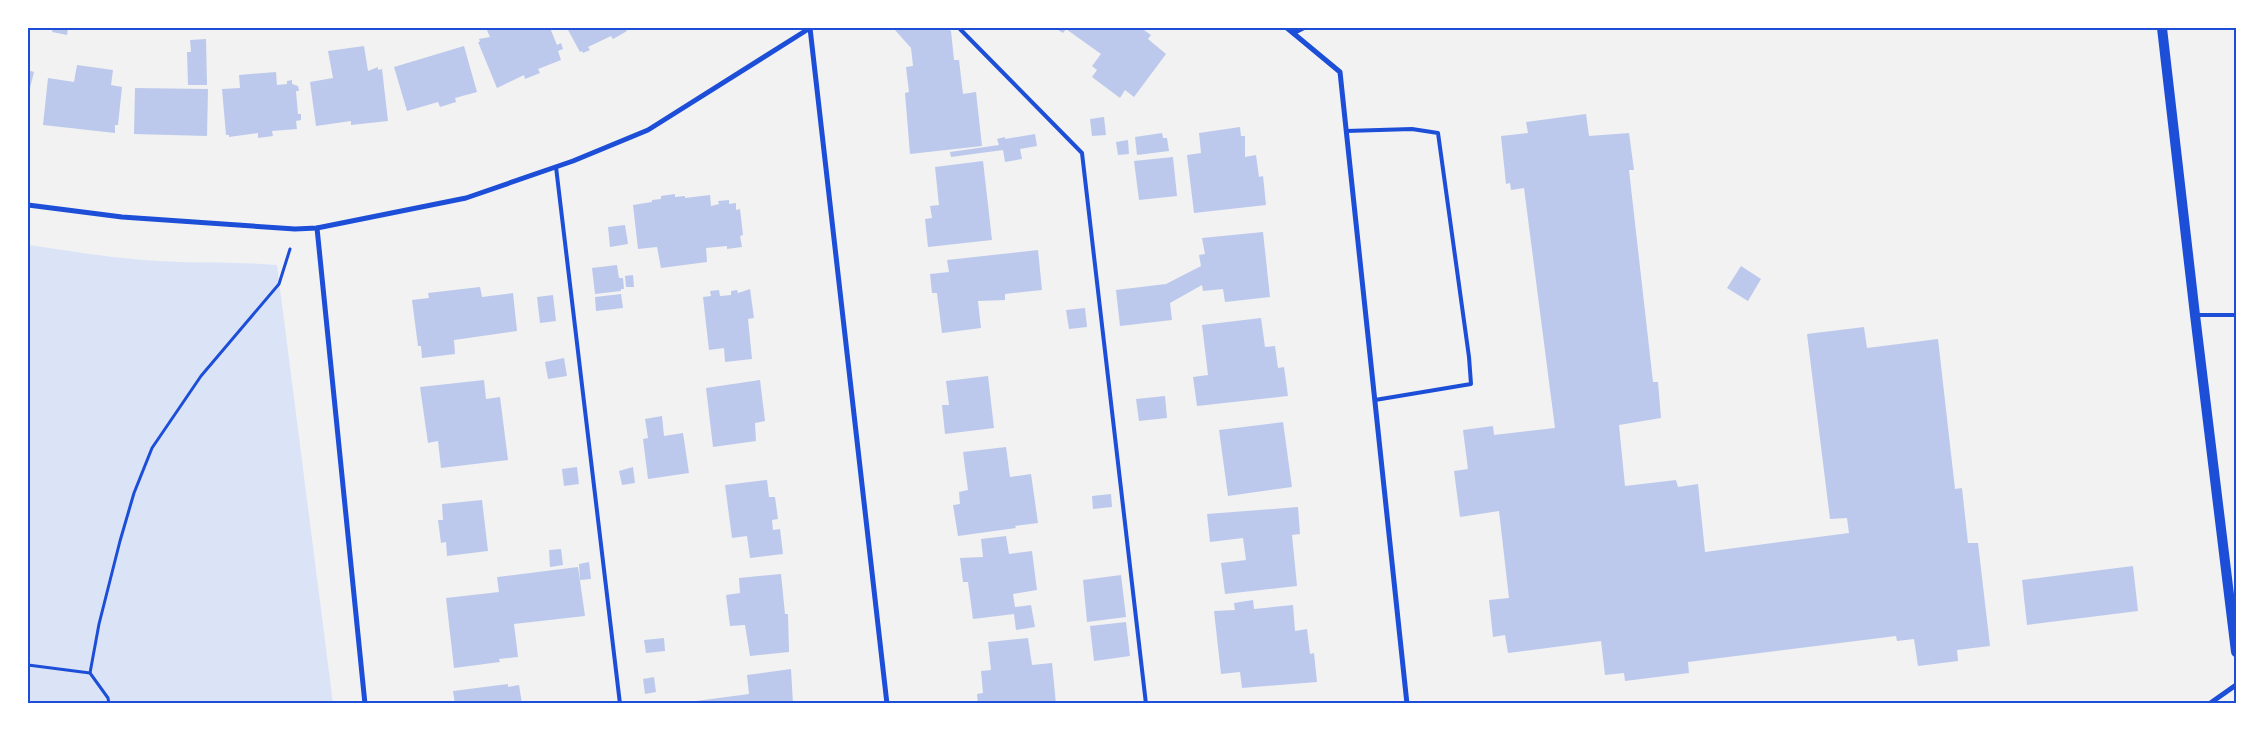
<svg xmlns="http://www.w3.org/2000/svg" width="2264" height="731" viewBox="0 0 2264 731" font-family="Jost,sans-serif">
  <rect width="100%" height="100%" fill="#f2f2f2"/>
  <path fill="#dbe4f7" d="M28,245C78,252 129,261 180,262C213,263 244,262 277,265L333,703L28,704Z"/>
  <g fill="#bdc9ec">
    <polygon points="53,28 68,28 67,35 52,32"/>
    <polygon points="486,28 550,28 557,45 561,43 563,49 558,51 561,60 538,69 540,73 525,79 524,75 497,88 478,42 480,42 479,39 490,37"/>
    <polygon points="567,28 628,28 625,29 627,31 613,39 611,36 588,47 590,50 583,53 582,51 580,52"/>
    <polygon points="897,28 947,28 951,31 954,60 959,60 963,94 976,92 982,146 910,154 905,93 909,92 906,67 913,66 911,48 895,30"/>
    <polygon points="1055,28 1141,28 1151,35 1148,39 1166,54 1134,97 1125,90 1120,98 1092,77 1097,70 1092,66 1101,54 1066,29 1063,33"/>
    <polygon points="206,39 207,85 188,85 187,52 191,52 190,40"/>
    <polygon points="364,46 368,71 378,67 378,70 382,69 388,121 351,125 351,121 316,126 310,82 333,78 328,51"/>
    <polygon points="464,46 477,92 455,98 456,102 440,107 438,102 407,111 394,67"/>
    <polygon points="77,65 113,70 111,85 122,87 118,125 115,125 115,133 43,125 48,78 74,82"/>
    <polygon points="28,70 34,72 28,96"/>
    <polygon points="276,72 277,85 287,84 287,81 292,80 292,84 298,86 299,91 296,91 298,114 301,114 301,120 296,121 297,129 272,131 273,136 258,138 258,133 229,137 229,135 226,135 222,89 240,88 239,75"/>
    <polygon points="135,88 208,89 207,136 134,134"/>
    <polygon points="1586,114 1589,136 1629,133 1634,170 1629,170 1653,382 1658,382 1661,418 1619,425 1625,486 1676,480 1678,487 1698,484 1705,552 1849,533 1847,518 1830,519 1807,334 1864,327 1867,348 1938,339 1955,489 1962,488 1968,543 1978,543 1990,646 1957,650 1958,661 1918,666 1914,639 1897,641 1896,636 1688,662 1689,673 1625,681 1624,673 1605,675 1601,641 1508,653 1505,635 1493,637 1489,600 1509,598 1499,511 1460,517 1454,471 1468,469 1463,430 1493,426 1494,435 1555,428 1524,188 1511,190 1510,183 1506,184 1501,136 1528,133 1526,122"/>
    <polygon points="1104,117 1106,135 1092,136 1090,119"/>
    <polygon points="1240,127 1241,136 1245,136 1245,157 1256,155 1259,177 1263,176 1266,205 1194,213 1187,155 1201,153 1199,133"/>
    <polygon points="1162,133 1163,138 1167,138 1169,151 1137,155 1135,137"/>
    <polygon points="1035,134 1037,146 1020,149 1022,159 1005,162 1003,150 951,157 950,152 999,145 997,139 1005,137 1005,139"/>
    <polygon points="1128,140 1129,154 1118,155 1116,142"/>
    <polygon points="1173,157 1177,196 1139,200 1134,161"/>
    <polygon points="983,161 992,240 928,247 925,219 932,218 930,206 939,205 935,167"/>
    <polygon points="675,194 675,197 685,196 685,198 710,195 711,206 719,204 718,201 729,200 729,204 736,203 736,210 740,209 743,235 740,236 742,247 727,249 727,246 706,248 707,262 661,268 657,247 638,249 633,205 652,202 652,200 661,199 661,196"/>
    <polygon points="625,225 628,244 610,247 608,227"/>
    <polygon points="1263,232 1270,297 1225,302 1223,289 1203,291 1202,285 1170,303 1172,320 1120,326 1116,290 1166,284 1201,266 1199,255 1205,254 1202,238"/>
    <polygon points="1038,250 1042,290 1005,294 1005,300 978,301 981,328 942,333 937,293 932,293 930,274 949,272 947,260"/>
    <polygon points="617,265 619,278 623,278 624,289 621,289 621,291 595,294 592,268"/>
    <polygon points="1741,266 1761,279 1748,301 1727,288"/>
    <polygon points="633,275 634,287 626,287 625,276"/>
    <polygon points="480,287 482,297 513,293 517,331 454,340 455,354 422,358 421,346 418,346 412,300 429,298 428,293"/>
    <polygon points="750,289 754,318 748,319 752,359 725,362 724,348 709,350 703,297 711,296 710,291 719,290 720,296 731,295 731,291 737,290 738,293"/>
    <polygon points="621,294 623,308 596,311 595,297"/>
    <polygon points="553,295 556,321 540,323 537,297"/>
    <polygon points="1085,308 1087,327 1069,329 1066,310"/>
    <polygon points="1261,318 1265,347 1275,346 1278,368 1284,367 1288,396 1197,406 1193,377 1208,375 1202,325"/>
    <polygon points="564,358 567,376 548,379 545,362"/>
    <polygon points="988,376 994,428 945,434 942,405 949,405 946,381"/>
    <polygon points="484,380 486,399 500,397 508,460 441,468 438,441 428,443 420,387"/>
    <polygon points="760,380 765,421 755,423 756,441 713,447 706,388"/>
    <polygon points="1165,396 1167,418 1139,421 1136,399"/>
    <polygon points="662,416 664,436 683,433 689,473 648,479 643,439 648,438 645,419"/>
    <polygon points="1283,422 1292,487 1228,496 1219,430"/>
    <polygon points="1006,447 1010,477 1031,474 1038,523 1015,526 1016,528 958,536 953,505 960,504 959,492 968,490 963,452"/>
    <polygon points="577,467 579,484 564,486 562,469"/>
    <polygon points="633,467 635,483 622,485 619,471"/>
    <polygon points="767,480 769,497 775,497 778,519 772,520 773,530 780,529 783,554 750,558 747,536 732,538 725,485"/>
    <polygon points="1111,494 1112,507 1093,509 1092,496"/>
    <polygon points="482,500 488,551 447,556 446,542 441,543 438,520 443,520 442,504"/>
    <polygon points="1298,507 1300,534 1292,535 1297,586 1225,594 1221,563 1246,560 1243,538 1210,542 1207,514"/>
    <polygon points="1006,536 1009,554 1032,551 1037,590 1013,594 1015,607 1031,605 1035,627 1016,630 1014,614 973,619 968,582 963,582 960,558 983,557 981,539"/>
    <polygon points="561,549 563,565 550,567 549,550"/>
    <polygon points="589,562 591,579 580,580 579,564"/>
    <polygon points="2133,566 2138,611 2027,625 2022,580"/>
    <polygon points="578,567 585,616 514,624 518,657 499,659 500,662 454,668 446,598 499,592 497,577"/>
    <polygon points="781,574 785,614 788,614 789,652 750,656 745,625 730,626 726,595 740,593 739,578"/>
    <polygon points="1121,575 1126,617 1087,622 1083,580"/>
    <polygon points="1253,600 1254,609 1293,605 1295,631 1307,629 1310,654 1314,653 1317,682 1242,688 1240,672 1221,674 1214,611 1235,610 1234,603"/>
    <polygon points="1126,622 1130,656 1094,661 1090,626"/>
    <polygon points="664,638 665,651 646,653 644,640"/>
    <polygon points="1028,638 1032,665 1052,663 1056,704 978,704 977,694 983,693 981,671 991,670 988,642"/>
    <polygon points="791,669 793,704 696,704 696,701 749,694 747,675"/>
    <polygon points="654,677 656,692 645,694 643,679"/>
    <polygon points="508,684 508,687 519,685 522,704 455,704 453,691"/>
  </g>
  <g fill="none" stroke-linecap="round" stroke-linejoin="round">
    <g stroke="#1d4ed8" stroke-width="3">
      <polyline points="28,665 90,673 108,698 109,704"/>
      <polyline points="90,673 99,624 120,541 134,493 152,448 201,376 279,284 290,249"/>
    </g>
    <g stroke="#1d4ed8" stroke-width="4">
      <polyline points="959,28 1082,153 1146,704"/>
      <polyline points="1346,131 1412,129 1438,133 1469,357 1471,384 1375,400"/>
      <polyline points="556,167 620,704"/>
      <polyline points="2197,315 2236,315"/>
    </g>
    <g stroke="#1d4ed8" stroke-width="5">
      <polyline points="810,28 887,704"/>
      <polyline points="1287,28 1340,72 1407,704"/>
      <polyline points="1293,33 1303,28"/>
      <polyline points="28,205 122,217 295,229 317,228 466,198 573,161 648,130 810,28"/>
      <polyline points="317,228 365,704"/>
      <polyline points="2209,704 2236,685"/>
    </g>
    <polyline stroke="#1d4ed8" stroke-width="10" points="2162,28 2195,315 2236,652"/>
  </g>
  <rect width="2264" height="731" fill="none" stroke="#ffffff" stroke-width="58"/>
  <rect x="29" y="29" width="2206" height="673" fill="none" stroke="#1d4ed8" stroke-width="2"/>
</svg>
